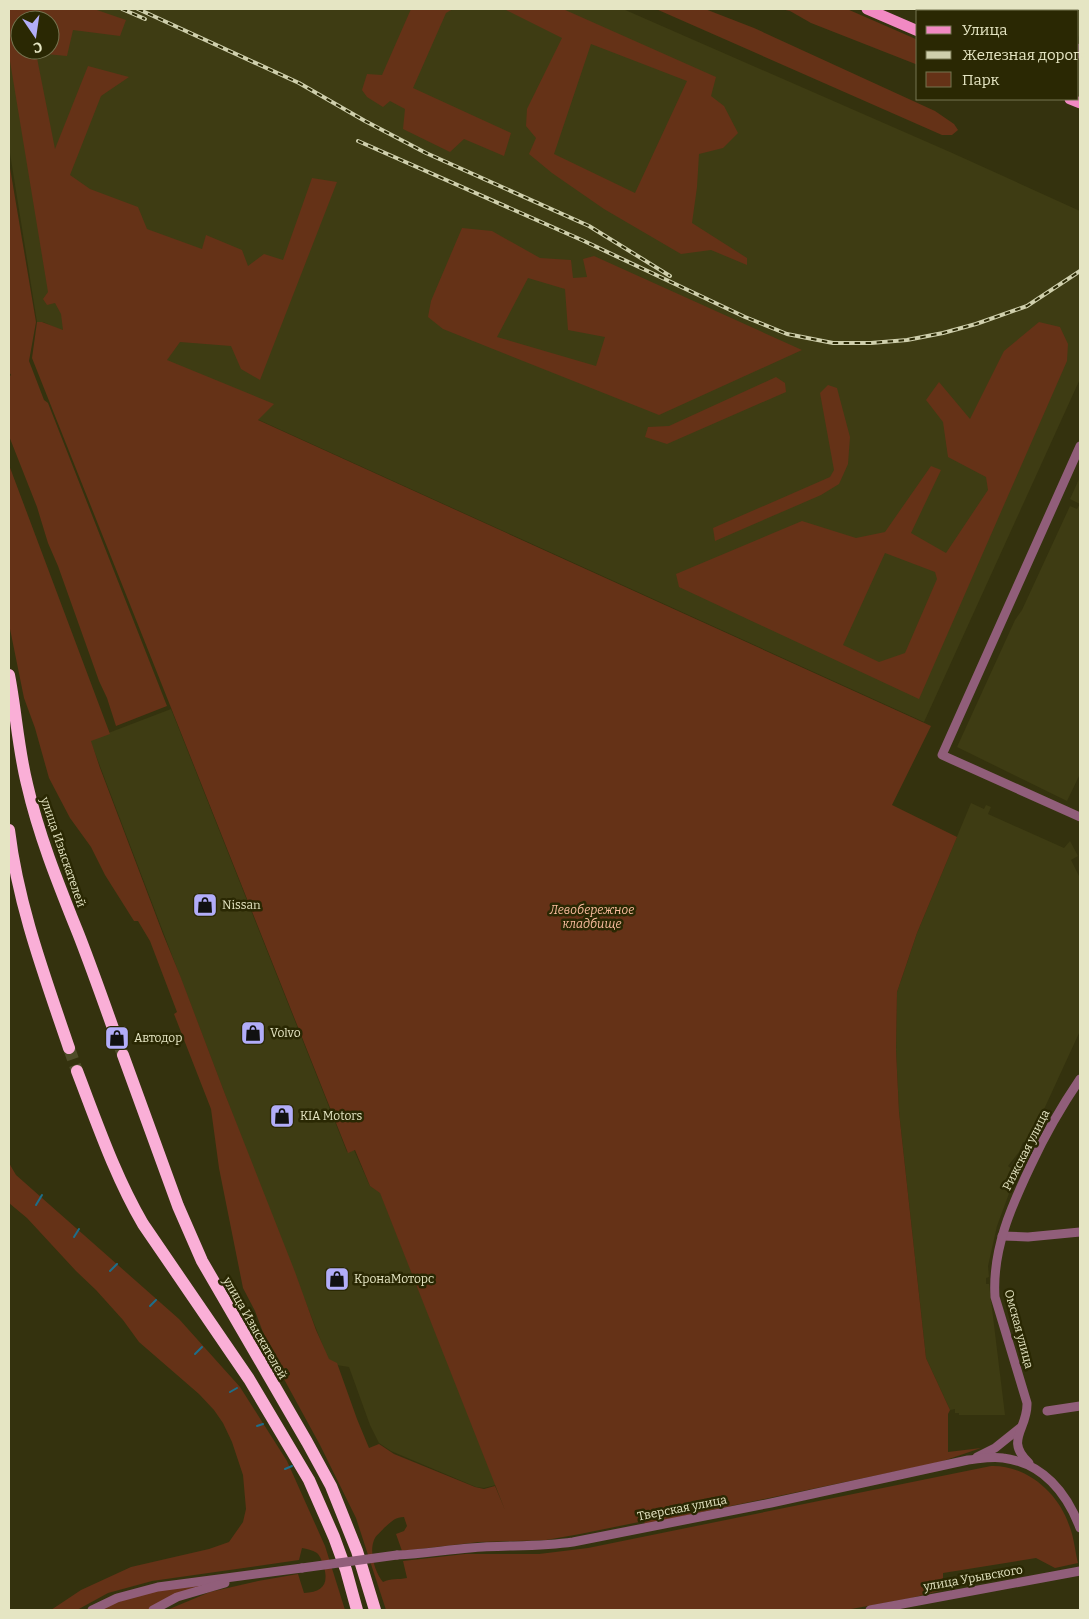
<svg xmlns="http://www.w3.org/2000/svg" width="1089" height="1619" viewBox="0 0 1089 1619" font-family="Bitter,serif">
  <rect width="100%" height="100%" fill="#34320e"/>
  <g fill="#3e3c13" fill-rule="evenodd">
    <path d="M9,9H623L950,152L1080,211V379L924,722L43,322H37L9,147ZM20,20H50V50H20Z"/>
    <polygon points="965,9 1080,9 1080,32 1078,38 1078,11 970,11"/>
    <polygon points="1080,477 1080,774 1067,801 957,747 1015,620 1022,610 1070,506 1077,509 1080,504 1070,499"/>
    <polygon points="171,709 347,1152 354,1150 370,1186 380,1192 496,1485 484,1488 476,1487 391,1451 379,1443 370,1425 349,1367 330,1364 261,1189 90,740"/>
    <polygon points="971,803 984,809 986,805 991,807 988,814 1064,848 1070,841 1078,856 1071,860 1080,878 1080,1031 1028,1144 1023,1142 1019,1152 1008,1166 1014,1171 1010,1178 1014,1180 997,1226 988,1266 989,1277 986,1278 986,1284 989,1284 1005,1415 959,1415 959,1413 955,1413 955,1409 950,1410 926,1358 899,1112 896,1050 897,992 917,933"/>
  </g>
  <g fill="#653217" fill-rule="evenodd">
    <path d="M9,9H94L126,20L120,36L73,30L67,56L36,53L55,149L88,66L129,77L101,96L70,175L90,189L138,207L147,229L202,249L206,235L242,250L248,266L264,254L283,260L312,178L337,182L260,380L241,369L231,346L180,342L167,360L274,404L258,420L931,726L892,805L957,837L917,933L897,992L896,1050L899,1112L926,1358L950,1410L948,1414V1452L981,1448L940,1462L645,1524L644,1521L580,1534L546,1540L479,1542L402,1551L396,1534L404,1531L407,1526L404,1517C395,1517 391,1522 384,1528C381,1532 376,1535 374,1540C369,1552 375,1573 383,1582C391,1578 398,1580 407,1578L403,1561L465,1554H539L588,1548L991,1466C1026,1465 1058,1492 1069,1525C1074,1537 1075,1551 1078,1563L1055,1568L1036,1558L943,1573V1590L911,1598L846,1610H386L356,1518L320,1445L273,1359L255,1311L243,1288L219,1168L211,1109L174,1014L177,1012L150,941L138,921H134L105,875L91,847L70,818L49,778L35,728L24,698L9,624V465L110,734L91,741L100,768L163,934L181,978L225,1094L295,1272L316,1330L329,1359L337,1363L357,1419L369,1448L379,1444L394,1454L475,1487L484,1489L495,1486L505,1510L511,1517L505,1510L380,1193L370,1186L355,1150L348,1153L32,358L37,322H42L63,330L61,314L55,303L47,305L43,299L48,292L9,55ZM20,20H50V50H20Z"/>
    <polygon points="411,9 453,9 446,13 413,88 511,133 504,156 464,139 450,152 403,129 405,109 390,101 383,107 367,97 362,90 367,74 382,75"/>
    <path d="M504,9H563L716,77L711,96L724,106L738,133L723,148L699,154L697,187L692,223L747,258V265L711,250L681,254L604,209L552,173L529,154L536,138L526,126L527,109L562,38ZM591,44L687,81L635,193L554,154Z"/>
    <polygon points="656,9 705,9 754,28 935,111 954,124 958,130 952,135 942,135"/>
    <polygon points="781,9 847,9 918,40 918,65 811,23 790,11"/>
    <polygon points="9,162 36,322 29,361 44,400 48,403 167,706 116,726 107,698 99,681 58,566 48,543 37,507 9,436 9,377 11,375 9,372"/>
    <path d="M462,228L492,231L540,258L571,260L573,278L587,277L583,259L594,256L802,350L659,415L443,329L428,317L431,301ZM528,278L565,289L568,330L605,337L596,366L497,337Z"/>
    <path d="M1039,322L1060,327L1068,344L1067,361L919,699L679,587L676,574L802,521L856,538L885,532L931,466L941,470L911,533L946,553L988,490L986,477L948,457L943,422L926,400L939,382L970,419L1004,351ZM885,553L935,572L937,579L905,653L879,662L843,645Z"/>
    <polygon points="776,377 785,383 786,392 667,444 645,437 648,427 669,426"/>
    <polygon points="828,385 837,388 850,437 848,464 839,484 821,495 715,541 713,528 830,477 834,470 820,393"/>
    <path d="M9,1163L16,1175L179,1319L240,1387L287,1461L325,1546L345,1610H167L210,1592L258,1581L298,1574L304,1593C322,1592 329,1585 324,1567C322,1562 321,1557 317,1553C312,1550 307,1549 302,1548L299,1560L152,1581L108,1593L77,1610H51L81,1590L131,1567L209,1549L229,1542L243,1522L246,1509L243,1475L232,1442L223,1423L214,1410L199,1394L139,1342L123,1320L96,1290L76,1271L27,1218L9,1203Z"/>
    <polygon points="205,1584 160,1603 148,1610 97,1610 103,1607 155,1590"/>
  </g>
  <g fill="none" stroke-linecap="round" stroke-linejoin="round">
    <g stroke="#1d6f8b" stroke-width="2">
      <polyline points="36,1205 42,1195"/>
      <polyline points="74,1237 79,1229"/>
      <polyline points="110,1271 117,1264"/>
      <polyline points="150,1306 156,1300"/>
      <polyline points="195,1354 202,1347"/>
      <polyline points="230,1392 237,1388"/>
      <polyline points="257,1426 263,1424"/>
      <polyline points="285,1469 292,1466"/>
    </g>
    <g stroke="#4f4d29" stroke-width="12" stroke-dasharray="12 6" stroke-linecap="butt">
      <polyline points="114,1031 123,1055"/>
      <polyline points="69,1048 77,1071"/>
    </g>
    <g stroke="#915e7a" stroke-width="9">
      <polyline points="1078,54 1080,48"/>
      <polyline points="1080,446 942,755 1080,817"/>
      <polyline points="1002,1236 1028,1237 1080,1232"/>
      <polyline points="1047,1411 1080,1406"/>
      <polyline points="977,1457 995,1448 1020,1428"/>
      <path d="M1029,1463C1004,1440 1028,1429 1027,1403L995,1297C992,1250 1011,1207 1031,1165C1045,1135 1061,1107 1080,1079"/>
      <path d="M397,1555C422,1554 445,1550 470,1548C504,1545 539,1547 573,1542L771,1503L968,1460C979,1459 991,1456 1003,1458C1043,1463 1067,1493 1080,1528"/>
      <polyline points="92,1610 117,1598 158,1587 302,1568"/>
      <polyline points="153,1610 177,1597 225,1583"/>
      <polyline points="870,1610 1080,1571"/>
    </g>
    <g stroke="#f189c3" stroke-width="11">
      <polyline points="867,9 918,31"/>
      <polyline points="1070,99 1080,103"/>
    </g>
    <g stroke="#faafd7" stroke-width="12">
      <path d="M9,675C16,711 18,748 27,784C39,837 60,888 80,938C92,969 103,1000 114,1031"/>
      <path d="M9,830C18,905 45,977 69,1048"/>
      <polyline points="123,1055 178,1206 202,1261 307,1442 331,1486 357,1551 375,1610"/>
      <path d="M77,1071C97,1123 115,1176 143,1224L249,1379L309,1480L334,1537L346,1570L357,1610"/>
    </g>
    <defs>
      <g id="rail">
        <polyline points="122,9 145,19"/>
        <polyline points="138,9 299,83 365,121 426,153 589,226 670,276"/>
        <polyline points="358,141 584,241 745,317 787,334 833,343 871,343 907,340 943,333 976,324 1027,306 1080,271"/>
      </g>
    </defs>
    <use href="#rail" stroke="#cfcfac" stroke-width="4"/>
    <use href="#rail" stroke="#2a2803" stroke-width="2" stroke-dasharray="5.5" stroke-linecap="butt"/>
    <polyline stroke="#915e7a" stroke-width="9" points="302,1568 397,1555"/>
  </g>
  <defs>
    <symbol id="shop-square" viewBox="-11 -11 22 22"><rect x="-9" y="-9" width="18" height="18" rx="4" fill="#b2adf9" stroke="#2a2803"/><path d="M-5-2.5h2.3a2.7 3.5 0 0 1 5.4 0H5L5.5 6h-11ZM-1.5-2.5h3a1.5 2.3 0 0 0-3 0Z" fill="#111"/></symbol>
  </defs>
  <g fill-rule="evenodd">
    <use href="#shop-square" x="191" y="891" width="28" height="28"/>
    <use href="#shop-square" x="239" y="1019" width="28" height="28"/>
    <use href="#shop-square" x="103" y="1024" width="28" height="28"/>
    <use href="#shop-square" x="268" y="1102" width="28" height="28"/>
    <use href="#shop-square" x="323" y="1265" width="28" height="28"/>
  </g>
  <g text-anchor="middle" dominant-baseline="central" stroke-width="5" stroke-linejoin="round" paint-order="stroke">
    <g font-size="12" fill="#e5e5c3" stroke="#2a2803">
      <text transform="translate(63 852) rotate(71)">улица Изыскателей</text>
      <text transform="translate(1026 1150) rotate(-63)">Рижская улица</text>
      <text transform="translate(255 1328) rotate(60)">улица Изыскателей</text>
      <text transform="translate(1019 1329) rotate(75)">Омская улица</text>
      <text transform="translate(682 1508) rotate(-11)">Тверская улица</text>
      <text transform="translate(973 1578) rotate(-10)">улица Урывского</text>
    </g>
    <g font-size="12" fill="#e5e5c3" stroke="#2a2803" text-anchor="start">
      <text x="222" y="905">Nissan</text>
      <text x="270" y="1033">Volvo</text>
      <text x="134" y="1038">Автодор</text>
      <text x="300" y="1116">KIA Motors</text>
      <text x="354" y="1279">КронаМоторс</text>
    </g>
    <g font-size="12" font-style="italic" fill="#fbbd9f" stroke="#2a2803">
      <text x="592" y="910">Левобережное<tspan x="592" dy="14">кладбище</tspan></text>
    </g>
  </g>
  <rect width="1089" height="1619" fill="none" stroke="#e5e5c3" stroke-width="20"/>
  <rect x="916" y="10" width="162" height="90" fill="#2a2803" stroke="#757450"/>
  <rect x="926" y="26" width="25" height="8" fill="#f189c3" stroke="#757450"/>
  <text x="962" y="35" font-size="15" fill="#e5e5c3">Улица</text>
  <rect x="926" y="51" width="25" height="8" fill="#cfcfac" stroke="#757450"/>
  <text x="962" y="60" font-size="15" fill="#e5e5c3">Железная дорога</text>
  <rect x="926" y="72" width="25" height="15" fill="#653217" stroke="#757450"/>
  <text x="962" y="85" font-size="15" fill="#e5e5c3">Парк</text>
  <g transform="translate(35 35) rotate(167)"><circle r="24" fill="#2a2803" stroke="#757450"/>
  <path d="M0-4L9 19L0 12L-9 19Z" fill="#b2adf9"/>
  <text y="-8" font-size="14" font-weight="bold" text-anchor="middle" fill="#e5e5c3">С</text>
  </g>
</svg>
